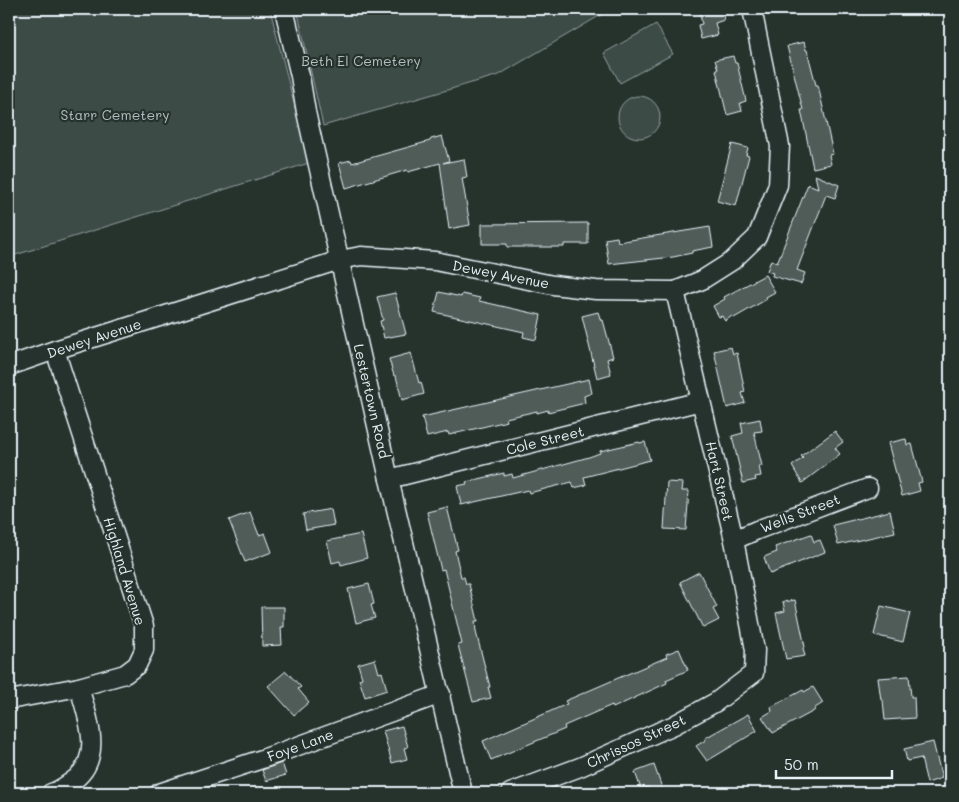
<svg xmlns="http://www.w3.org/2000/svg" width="959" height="802" viewBox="0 0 959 802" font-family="Mali,sans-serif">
  <rect width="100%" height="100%" fill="#26332d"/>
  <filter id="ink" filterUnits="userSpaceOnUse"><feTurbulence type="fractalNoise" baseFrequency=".02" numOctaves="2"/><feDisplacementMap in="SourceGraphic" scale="10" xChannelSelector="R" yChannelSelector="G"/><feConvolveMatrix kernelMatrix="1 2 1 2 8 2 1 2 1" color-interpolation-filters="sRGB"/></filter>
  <g filter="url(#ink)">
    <g fill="#3e4b47" stroke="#939ea0">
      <polygon points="9,9 270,9 309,163 9,257"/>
      <polygon points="297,9 611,9 499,75 323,126"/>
      <polygon points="656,24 673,54 620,83 604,53"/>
      <circle cx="639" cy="117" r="21"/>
    </g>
    <g fill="#505c59" stroke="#e8f1f8">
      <polygon points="699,9 722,9 724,20 715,23 718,35 701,39 698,25 702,24"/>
      <polygon points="804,42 806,50 807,50 816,85 818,85 833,154 829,155 831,164 813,168 801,110 803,110 787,46"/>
      <polygon points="733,56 735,63 737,63 746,101 740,103 742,111 727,115 716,70 718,69 715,60"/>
      <polygon points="442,136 449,161 443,163 464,159 467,177 462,178 470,225 449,229 440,163 408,172 407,170 346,188 339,163 351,160 352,163 430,141 431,139"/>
      <polygon points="732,144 748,148 746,155 749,156 736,206 717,201"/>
      <polygon points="815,175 839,185 835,198 826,195 797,270 805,273 801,284 772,276 773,273 767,271 771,260 777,263 808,184 818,188"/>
      <polygon points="588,223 588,244 564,244 564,247 507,247 507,244 482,244 482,224"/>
      <polygon points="710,227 713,247 692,251 692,253 673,257 609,264 605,239 617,237 618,242"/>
      <polygon points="765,275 775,292 766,297 767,299 734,318 732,316 725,321 722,316 719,317 713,306 725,299 724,297"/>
      <polygon points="439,292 461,297 462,294 480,298 479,301 541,315 536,340 523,337 524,332 434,312"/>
      <polygon points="395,293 406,334 384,338 380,321 383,320 377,297"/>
      <polygon points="598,312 601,321 603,320 613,357 607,359 611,374 597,378 582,316"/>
      <polygon points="731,347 733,354 737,353 745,392 742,393 745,403 727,408 714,351"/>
      <polygon points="411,353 419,383 421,382 424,394 402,400 396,376 394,376 389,359"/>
      <polygon points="589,379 592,393 584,396 585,403 548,412 548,410 537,413 537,411 506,418 507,421 449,435 448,432 427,437 422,417"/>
      <polygon points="760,419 762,431 754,432 762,466 759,466 761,476 755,477 756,480 743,483 732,436 743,433 741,423"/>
      <polygon points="835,431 843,442 835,448 840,454 802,483 792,466 803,458 801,456"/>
      <polygon points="906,439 907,445 912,444 922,482 918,483 920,491 902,496 888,443"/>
      <polygon points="639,442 639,443 645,442 650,460 584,477 586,485 574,488 572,482 529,493 528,490 461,505 457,486 467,484 466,482 504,473 504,476 512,474 513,478 589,457 600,453 600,451"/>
      <polygon points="667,482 683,483 682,491 689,491 686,530 664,529"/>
      <polygon points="447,507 458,550 455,551 461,577 464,577 466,584 469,584 478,621 475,621 476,632 490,687 488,687 491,698 473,702 458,645 462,644 444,569 441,570 427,512"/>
      <polygon points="331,509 334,525 306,530 303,514"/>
      <polygon points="890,511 895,532 838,545 833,525"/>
      <polygon points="250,512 259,535 265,533 272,552 245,562 229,520"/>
      <polygon points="361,534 367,558 341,565 340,561 332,563 327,541"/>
      <polygon points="811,534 814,542 820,540 825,552 770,574 764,557 777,552 775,547"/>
      <polygon points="699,572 717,607 713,609 719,620 703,628 680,582"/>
      <polygon points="369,584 374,604 371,605 375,618 356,623 348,589"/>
      <polygon points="795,600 805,647 803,648 805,656 786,659 776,613 785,611 783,602"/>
      <polygon points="881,606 910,613 903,642 874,635"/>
      <polygon points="261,607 284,607 284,627 281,627 282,645 262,646"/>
      <polygon points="679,649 688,670 666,680 667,683 630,700 613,708 612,705 564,726 565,729 491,760 483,741 567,704 565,701 667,657 666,654"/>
      <polygon points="375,659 379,673 382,672 387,690 365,697 359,679 362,678 358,664"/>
      <polygon points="286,671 301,687 298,689 309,702 294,715 268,686"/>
      <polygon points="909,676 911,697 914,697 915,718 885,720 883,700 881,700 878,678"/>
      <polygon points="813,687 823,703 815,708 814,711 773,733 762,717 772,711 771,707 803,690 804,692"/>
      <polygon points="748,714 757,731 707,761 696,746 706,740 705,738"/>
      <polygon points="402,726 408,747 404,748 407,759 392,763 383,731"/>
      <polygon points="933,742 942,778 927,783 921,758 907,761 904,749"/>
      <polygon points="282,763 286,775 266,781 262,770"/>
      <polygon points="654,765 662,788 650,792 648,787 641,789 635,772"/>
    </g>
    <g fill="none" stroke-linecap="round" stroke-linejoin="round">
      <defs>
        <g id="minor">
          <polyline points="284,9 300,76 306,112 389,479 463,793"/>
          <polyline points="9,366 55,350 340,260 361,256 435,261 553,285 596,290 675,291 702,280 732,261 757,237 778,185 780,146 752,9"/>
          <polyline points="389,479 701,401"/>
          <polyline points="734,540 757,530 868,488"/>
          <polyline points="9,700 79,687 125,674 137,665 144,650 144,626 55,350"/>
          <path d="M51,793C58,791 64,787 71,782C105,760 88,719 79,687"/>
          <polyline points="159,793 262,759 441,694"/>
          <polyline points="510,793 580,767 674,725 716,702 754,673 755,650 734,540 675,291"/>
        </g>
      </defs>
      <use href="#minor" stroke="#e8f1f8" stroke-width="21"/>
      <use href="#minor" stroke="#26332d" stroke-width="18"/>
    </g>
  </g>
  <g text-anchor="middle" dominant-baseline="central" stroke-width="4.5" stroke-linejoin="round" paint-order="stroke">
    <g font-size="14" fill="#b5bfc3" stroke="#26332d">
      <text x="361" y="60">Beth El Cemetery</text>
      <text x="115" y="114">Starr Cemetery</text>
    </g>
    <g font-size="14" fill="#e8f1f8" stroke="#26332d">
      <text transform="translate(501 274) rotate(11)">Dewey Avenue</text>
      <text transform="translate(94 338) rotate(-18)">Dewey Avenue</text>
      <text transform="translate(372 401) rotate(77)">Lestertown Road</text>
      <text transform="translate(545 440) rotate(-14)">Cole Street</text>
      <text transform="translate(720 481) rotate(77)">Hart Street</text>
      <text transform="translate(800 513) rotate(-21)">Wells Street</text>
      <text transform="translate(125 571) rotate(73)">Highland Avenue</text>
      <text transform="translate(636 741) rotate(-25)">Chrissos Street</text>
      <text transform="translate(300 745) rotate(-20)">Foye Lane</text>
    </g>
  </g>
  <rect width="959" height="802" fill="none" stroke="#26332d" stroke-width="30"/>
  <rect x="15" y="15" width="929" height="772" fill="none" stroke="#e8f1f8" stroke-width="2" filter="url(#ink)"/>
  <path d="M776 770v8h116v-8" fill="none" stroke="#e8f1f8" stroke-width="2.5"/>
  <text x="784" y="770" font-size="15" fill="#e8f1f8" stroke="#26332d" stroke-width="4" paint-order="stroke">50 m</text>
</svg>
